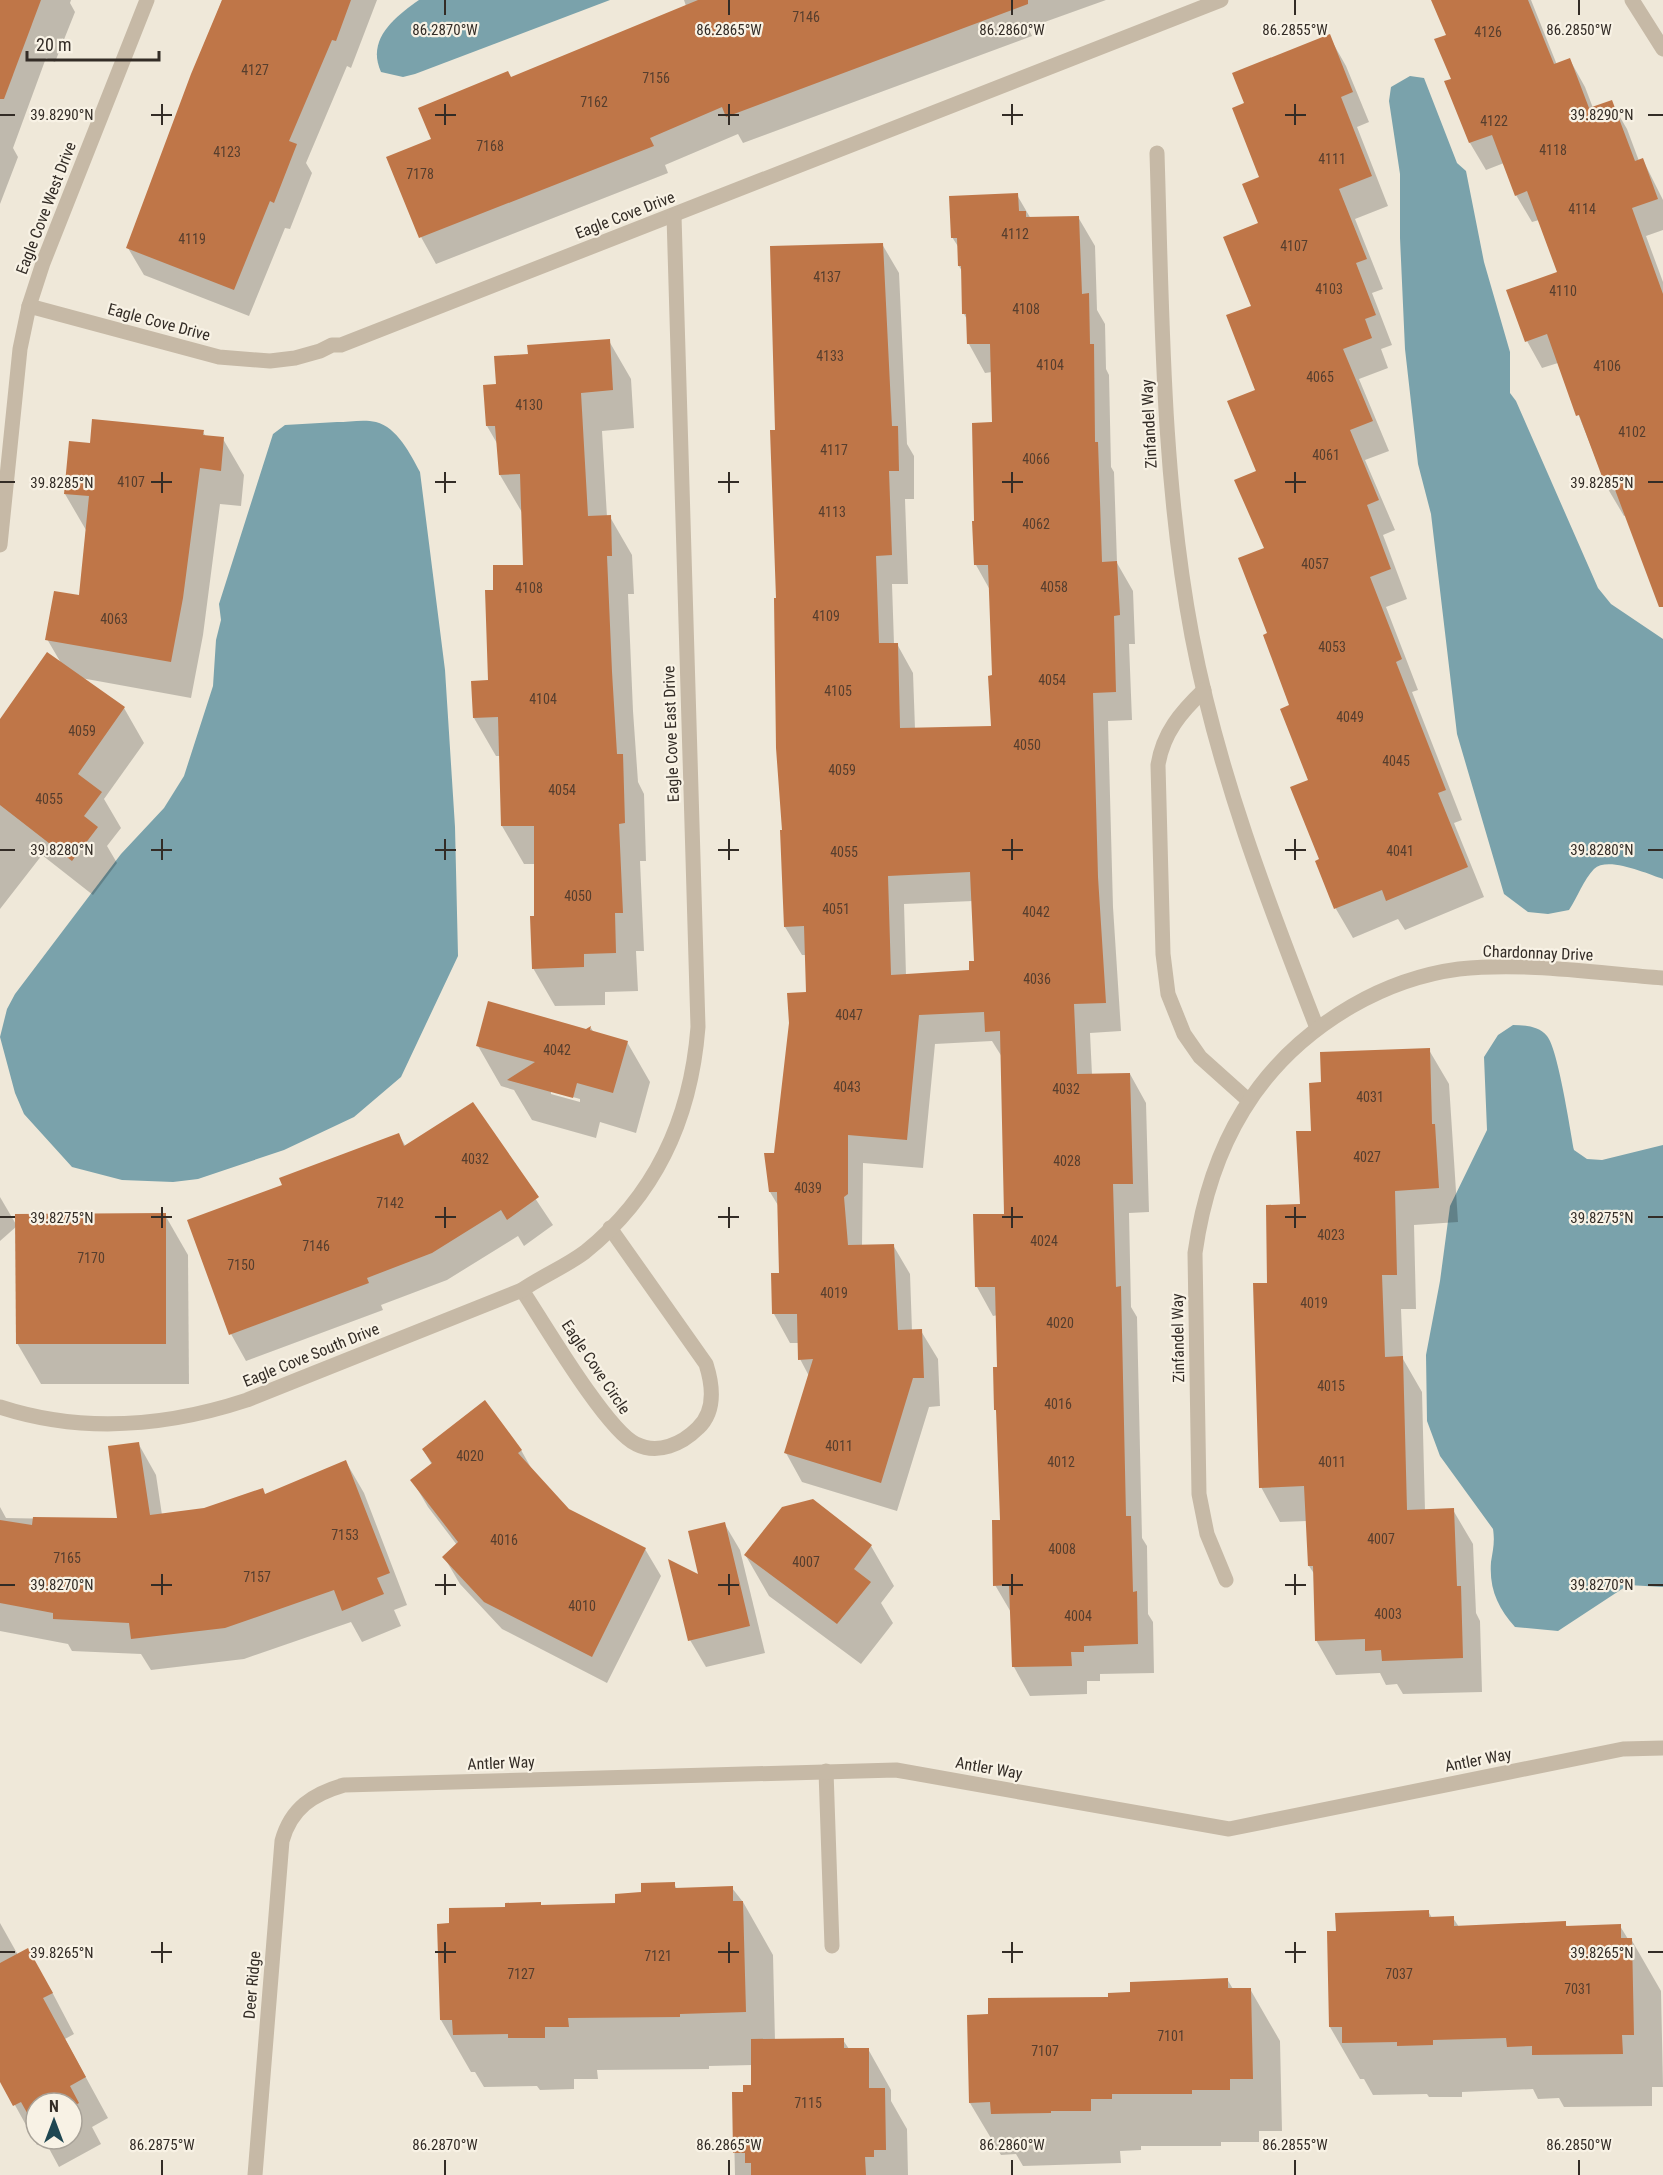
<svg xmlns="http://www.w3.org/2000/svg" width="1663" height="2175" viewBox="0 0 1663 2175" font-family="'Roboto Condensed',sans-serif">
  <rect width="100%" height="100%" fill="#efe8d9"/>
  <g fill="#7aa2ab">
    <path d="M419,0H610L415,74L403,77L381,72C366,39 395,17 419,0Z"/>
    <path d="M1410,76L1424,78L1457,163L1466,171L1484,262L1510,352V393L1516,401L1598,588L1611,604L1663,639V879C1647,874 1608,856 1594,869C1584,879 1577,898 1569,910L1548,914L1528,912L1504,894L1457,734L1431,514L1418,464L1405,349L1400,238V174L1389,101L1391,87Z"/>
    <path d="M337,422C349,422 364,419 376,422C397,427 411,455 420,472L445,670L455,827L458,956L401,1077L354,1117L284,1150L198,1179L173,1182L122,1180L72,1167L24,1114L15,1093L0,1037L7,1009L15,994L121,854L164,808L184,776L213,686L216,640L221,620L219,604L273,434L285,425Z"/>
    <path d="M1513,1025C1525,1025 1539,1026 1547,1036C1558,1049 1570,1129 1574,1150L1587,1159L1602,1160L1663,1145V1587L1628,1585L1558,1631L1515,1627C1498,1608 1489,1589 1491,1562C1493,1550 1495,1542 1493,1529L1440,1456L1427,1421L1426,1355L1440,1281L1450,1206L1487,1130L1484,1057L1498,1035Z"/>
  </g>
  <g fill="#0003" fill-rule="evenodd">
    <polygon points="0,0 71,0 70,3 75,12 55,62 46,58 13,148 18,157 0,204"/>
    <polygon points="222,0 377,0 351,68 347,66 306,163 312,173 290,229 285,228 249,316 144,275 128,248"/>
    <polygon points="684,0 1106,0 1028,28 1032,36 743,143 738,134 665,165 668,173 436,264 421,237 433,140 511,78 686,6"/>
    <polygon points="1443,0 1531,0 1557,65 1570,60 1585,87 1593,108 1611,102 1627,129 1639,161 1643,160 1663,200 1663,230 1646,236 1663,282 1663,606 1627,515 1624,516 1608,489 1558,363 1542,368 1527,341 1559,273 1539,220 1532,222 1516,195 1504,163 1486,170 1470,143 1446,82 1453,80"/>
    <polygon points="1329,36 1346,66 1369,122 1357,127 1388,206 1355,219 1383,289 1372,293 1392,345 1381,349 1388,368 1359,379 1389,451 1365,460 1395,530 1383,535 1407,599 1386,607 1418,690 1412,692 1462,820 1454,823 1484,897 1405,930 1398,919 1353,938 1336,909 1317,862 1321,860 1310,781 1291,706 1269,634 1266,549 1258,472 1253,306 1261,178 1246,104"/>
    <path d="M1017,195L1031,219L1078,217L1095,246L1097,310L1105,324L1106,369L1109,375L1111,467L1114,472L1117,563L1133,591L1135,644H1129L1132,720L1108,721L1113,907L1121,1031L1090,1033L1092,1075L1130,1074L1146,1103L1149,1212L1129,1213L1131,1307L1137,1317L1142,1538L1147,1546L1148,1614L1153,1622L1154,1673L1100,1674V1681H1087V1694L1030,1696L1014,1667L1012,1614L995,1585L1001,1521L998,1414L995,1409L999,1369L998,1315L993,1316L977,1287L1006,1215L1002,1057L992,1041L935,1044L923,1168L863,1163L862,1246L893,1245L910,1274L912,1331H921L938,1359L940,1406L929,1407L897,1511L802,1482L786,1453L809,1376L800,1359L799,1343H790L774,1314L781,1275L779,1207L770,1192L807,993L806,955H802L785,927L777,432L882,244L899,273L907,444L914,456V499H905L908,584H892L894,644H897L913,673L915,729L992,727L994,676L990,590L976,565V522L993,424L992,372L985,373L969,344L968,321L964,314L963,273L959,266V248L952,237ZM973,901L975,962L971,972L906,976L904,904Z"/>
    <polygon points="609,341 631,379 634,428 602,431 607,517 610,517 632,555 634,594 628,594 633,711 638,782 644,794 646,861 640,861 644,951 636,951 638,991 605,992 605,1005 555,1006 533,968 536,864 524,864 502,826 501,756 496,756 474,718 489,682 495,591 525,566 523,514 500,475 498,445 487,426 484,386 497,385 530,355"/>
    <polygon points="203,432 206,437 223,439 244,475 241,506 220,504 203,635 191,698 81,678 124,708 144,743 104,799 121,828 107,846 117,863 93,895 42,855 0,909 0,722 61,663 47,639 80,597 86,530 65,494 91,445"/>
    <path d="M591,1028L594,1033L627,1042L650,1082L636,1133L600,1122L596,1138L532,1120L514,1090L501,1086L478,1046L586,1031ZM551,1091L580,1099V1102L551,1094Z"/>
    <polygon points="1429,1050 1449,1084 1458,1222 1414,1225 1416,1309 1401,1309 1403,1359 1422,1392 1425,1511 1453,1510 1473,1544 1476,1613 1480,1621 1482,1692 1403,1694 1397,1684 1386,1685 1380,1673 1336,1675 1316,1640 1315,1575 1309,1566 1307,1521 1280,1522 1261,1487 1269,1284 1302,1206 1322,1083"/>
    <polygon points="472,1104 553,1225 524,1246 518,1236 447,1280 381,1305 383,1310 246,1361 231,1334 283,1186 399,1135 406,1147"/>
    <polygon points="0,1197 17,1226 0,1241"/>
    <polygon points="165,1215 188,1255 189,1384 41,1384 17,1343"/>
    <polygon points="138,1443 156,1475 162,1515 204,1510 265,1495 346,1462 364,1493 407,1605 394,1610 401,1626 362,1642 351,1622 244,1659 151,1670 141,1654 72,1651 68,1644 0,1631 0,1507 6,1518 118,1520"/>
    <polygon points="423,1449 521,1450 534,1473 568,1510 645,1549 661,1576 607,1683 502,1629 460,1584 444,1557 457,1545 428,1507 412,1480 432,1465"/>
    <polygon points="724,1523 740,1550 765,1653 706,1667 690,1640"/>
    <polygon points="871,1546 894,1586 881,1603 893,1623 861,1664 769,1596 746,1556"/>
    <polygon points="674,1884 677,1889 732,1888 743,1902 773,1955 775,2041 843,2040 849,2049 868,2049 891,2090 891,2101 907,2129 908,2175 735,2175 733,2093 745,2093 753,2086 753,2065 709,2066 709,2069 597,2070 598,2079 574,2079 574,2089 540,2090 537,2086 484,2087 475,2072 471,2072 441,2020 541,1907 616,1905"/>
    <polygon points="1428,1911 1432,1918 1453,1918 1459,1927 1565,1923 1567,1927 1620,1926 1628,1939 1631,1939 1661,1991 1663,2087 1652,2087 1652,2106 1564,2107 1559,2098 1538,2099 1533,2089 1462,2092 1462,2097 1429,2097 1427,2094 1373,2095 1364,2079 1360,2079 1330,2027 1337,1932"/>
    <path d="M0,1923L18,1955L51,1990L74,2034L65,2039L108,2118L92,2127L101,2144L59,2167L45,2141L37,2145L0,2078ZM36,2103H72V2139H36Z"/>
    <polygon points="1227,1979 1233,1989 1250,1989 1280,2041 1282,2131 1259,2131 1259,2142 1221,2142 1221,2146 1141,2146 1141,2150 1120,2151 1121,2163 1023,2166 1016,2154 1001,2155 970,2103 990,2016"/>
  </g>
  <g fill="#bf7648" fill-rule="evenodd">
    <polygon points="0,0 41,0 4,99 0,99"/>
    <polygon points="222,0 351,0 336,41 332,40 289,141 297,144 274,203 270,201 234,290 126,248 191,74"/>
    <polygon points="698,0 1028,0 1028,4 726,117 722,107 650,138 654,146 419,238 386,157 431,139 418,108 508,71 511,77"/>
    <polygon points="1431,0 1528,0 1554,64 1570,58 1589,108 1612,100 1635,161 1643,158 1658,199 1632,208 1663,294 1663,607 1659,607 1614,487 1607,490 1579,415 1576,416 1547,334 1525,342 1506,290 1557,272 1527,191 1515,196 1492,135 1469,143 1444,81 1451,79 1434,39 1446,35"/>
    <polygon points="1330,34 1353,92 1341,97 1372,176 1339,189 1367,259 1356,263 1376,315 1365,319 1372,338 1343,349 1373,421 1350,430 1379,500 1367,505 1391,569 1370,577 1402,659 1396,662 1446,790 1438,793 1468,867 1386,901 1382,890 1334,909 1315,861 1319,859 1290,787 1308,780 1280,709 1289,705 1263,635 1267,633 1238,558 1264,548 1234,480 1256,471 1227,401 1255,390 1226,315 1251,306 1223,237 1258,223 1242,184 1259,177 1232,108 1244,103 1232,73"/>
    <path d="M1018,193L1019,211H1026V217L1079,216L1082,294L1089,293L1090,344H1094L1095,442H1098L1102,562L1117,561L1120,615L1114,616L1116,692L1093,693L1098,877L1106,1003L1074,1004L1077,1074L1130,1073L1133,1184H1113L1116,1287L1121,1286L1126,1516H1131L1133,1592L1137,1591L1138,1644L1084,1646V1652H1071L1072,1666L1012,1667L1009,1585L993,1586L992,1520H1000L996,1410H994L993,1367H997L995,1287H975L973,1214H1004L1000,1031L985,1032L984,1012L919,1015L907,1140L848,1135V1194L844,1197L848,1245L894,1244L898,1330L922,1329L924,1378H913L881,1483L784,1453L813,1359L798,1360L797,1314H772L771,1273H779L777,1192H769L764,1153H774L789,1023L787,993L806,992L804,926L784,927L780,830H782L776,748L774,598H776L770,430H775L770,246L883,243L892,426H898L899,471H889L892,555L876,556L879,643H898L900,728L991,726L988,676L992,675L988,565H974L972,521H974L972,423L992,422L990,344H967L966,314H962L961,266H958L957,238H951L949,196ZM970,872L974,961H969V970L891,975L888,876Z"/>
    <polygon points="610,339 613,390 581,393 588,516 611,515 612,556 607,556 612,672 617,754 623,754 625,823 619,824 623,913 615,913 616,953 584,954 584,967 532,969 530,916 534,916 534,826 501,826 498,717 473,718 471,681 488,680 485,590 493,590 493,565 523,565 520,474 499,475 495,426 486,426 483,385 496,384 494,356 528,354 527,345"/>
    <polygon points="92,419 204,430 203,435 224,437 221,471 200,468 183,598 171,662 45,640 54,591 79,595 89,496 64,494 69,441 90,443"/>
    <polygon points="47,652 125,707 78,774 102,792 84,816 98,827 72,861 0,805 0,719"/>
    <polygon points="488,1001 586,1029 591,1026 590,1030 628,1041 613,1093 577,1083 573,1098 507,1080 535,1062 476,1046"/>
    <polygon points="1430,1048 1432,1124 1435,1124 1439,1188 1395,1191 1397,1275 1382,1275 1385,1357 1403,1356 1407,1510 1454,1508 1457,1586 1461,1586 1463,1658 1382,1661 1381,1650 1365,1651 1365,1639 1315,1641 1313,1566 1308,1566 1304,1486 1259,1488 1253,1283 1267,1283 1266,1205 1300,1204 1296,1131 1311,1131 1309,1083 1321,1082 1320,1052"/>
    <polygon points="473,1102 539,1197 507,1220 501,1210 432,1253 367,1278 369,1283 229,1335 187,1220 282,1185 279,1178 399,1133 404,1146"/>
    <polygon points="166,1213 166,1344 16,1344 15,1214"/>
    <polygon points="485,1400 522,1450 518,1453 569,1509 646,1548 592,1657 484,1602 442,1557 458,1542 410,1480 432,1463 422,1449"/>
    <polygon points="139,1442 150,1515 204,1508 263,1488 265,1494 346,1460 390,1573 377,1578 384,1594 342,1611 334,1590 225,1628 131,1639 129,1623 53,1619 53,1613 0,1603 0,1520 32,1525 33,1517 117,1518 108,1446"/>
    <polygon points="813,1499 872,1545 854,1569 871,1582 837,1624 744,1555 782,1507"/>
    <polygon points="725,1522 750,1626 688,1641 668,1559 698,1574 688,1531"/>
    <polygon points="675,1882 675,1888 733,1886 733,1901 743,1901 746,2012 680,2014 680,2017 568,2018 569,2027 545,2027 545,2038 508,2038 508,2034 453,2035 452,2020 440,2020 437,1924 449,1923 449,1908 505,1907 505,1903 541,1902 541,1905 615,1903 615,1894 641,1892 641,1883"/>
    <polygon points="1429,1910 1429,1917 1454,1916 1454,1926 1566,1921 1566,1926 1621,1924 1621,1938 1632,1938 1634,2035 1622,2035 1623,2054 1532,2055 1532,2046 1507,2047 1506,2038 1433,2040 1433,2045 1397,2046 1397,2042 1342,2043 1342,2027 1329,2027 1327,1931 1336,1931 1335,1913"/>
    <polygon points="28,1948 53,1993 43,1998 86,2077 70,2086 79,2103 72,2107 72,2103 36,2103 35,2127 21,2102 13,2106 0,2082 0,1963"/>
    <polygon points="1228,1978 1228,1988 1251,1988 1253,2079 1230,2079 1230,2090 1192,2090 1192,2094 1112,2094 1112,2099 1091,2099 1091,2111 1051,2111 1051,2113 991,2114 990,2102 969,2103 967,2015 988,2014 988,1998 1108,1997 1108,1993 1130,1992 1130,1982"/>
    <polygon points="844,2038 844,2048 869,2048 869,2088 885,2088 886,2150 874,2150 874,2157 865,2157 866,2175 751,2175 751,2163 745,2163 745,2153 733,2153 732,2092 743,2092 743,2085 751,2085 751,2039"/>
  </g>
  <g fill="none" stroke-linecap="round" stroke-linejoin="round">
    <polyline stroke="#c6b9a6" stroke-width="15" points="826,1771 832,1946"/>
    <g stroke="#c6b9a6" stroke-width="15">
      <polyline points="1632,0 1663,49"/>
      <path d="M1157,153C1162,314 1162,477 1192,636C1218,772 1267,900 1317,1028"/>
      <polyline points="29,306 219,357 270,361 295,358 320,351 332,345 341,345 1221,0"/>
      <polyline points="0,545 20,349 29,306 43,263 147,0"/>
      <path d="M1204,690C1181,712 1163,733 1158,765L1163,954L1168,994L1184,1034L1200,1057L1248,1100"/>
      <path d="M522,1290C543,1322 607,1431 636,1444C658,1455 682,1444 698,1428C716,1411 713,1386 706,1364L610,1228"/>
      <path d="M0,1407C83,1434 165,1427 247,1400L522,1290C542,1276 565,1267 585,1252C656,1195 691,1117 698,1027L674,216"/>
      <path d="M1226,1580L1207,1534L1199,1494L1195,1253C1210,1146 1257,1061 1352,1006C1385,987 1421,974 1459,969C1526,962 1596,973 1663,978"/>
      <path d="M255,2175L282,1841C291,1808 313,1794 344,1785L896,1770L1229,1829L1623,1749L1663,1748"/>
    </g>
  </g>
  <path fill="none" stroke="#332c26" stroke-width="2" d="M445,0V15M729,0V15M1012,0V15M1295,0V15M1579,0V15M162,104V125M445,104V125M729,104V125M1012,104V125M1295,104V125M0,115H15M151,115H172M435,115H456M718,115H739M1002,115H1023M1285,115H1306M1648,115H1663M162,472V493M445,472V493M729,472V493M1012,472V493M1295,472V493M0,482H15M151,482H172M435,482H456M718,482H739M1002,482H1023M1285,482H1306M1648,482H1663M162,839V860M445,839V860M729,839V860M1012,839V860M1295,839V860M0,850H15M151,850H172M435,850H456M718,850H739M1002,850H1023M1285,850H1306M1648,850H1663M162,1207V1228M445,1207V1228M729,1207V1228M1012,1207V1228M1295,1207V1228M0,1217H15M151,1217H172M435,1217H456M718,1217H739M1002,1217H1023M1285,1217H1306M1648,1217H1663M162,1574V1595M445,1574V1595M729,1574V1595M1012,1574V1595M1295,1574V1595M0,1585H15M151,1585H172M435,1585H456M718,1585H739M1002,1585H1023M1285,1585H1306M1648,1585H1663M162,1942V1963M445,1942V1963M729,1942V1963M1012,1942V1963M1295,1942V1963M0,1952H15M151,1952H172M435,1952H456M718,1952H739M1002,1952H1023M1285,1952H1306M1648,1952H1663M162,2160V2175M445,2160V2175M729,2160V2175M1012,2160V2175M1295,2160V2175M1579,2160V2175"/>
  <g text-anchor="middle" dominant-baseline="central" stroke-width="4.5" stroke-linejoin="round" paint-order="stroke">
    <g font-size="14" fill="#563e2e">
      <text x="806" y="17">7146</text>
      <text x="1488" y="32">4126</text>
      <text x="255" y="70">4127</text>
      <text x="656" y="78">7156</text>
      <text x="594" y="102">7162</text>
      <text x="1494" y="121">4122</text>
      <text x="490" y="146">7168</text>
      <text x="1553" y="150">4118</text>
      <text x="227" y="152">4123</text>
      <text x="1332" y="159">4111</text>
      <text x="420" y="174">7178</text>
      <text x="1582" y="209">4114</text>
      <text x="1015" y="234">4112</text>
      <text x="192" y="239">4119</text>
      <text x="1294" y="246">4107</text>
      <text x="827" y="277">4137</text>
      <text x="1329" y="289">4103</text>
      <text x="1563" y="291">4110</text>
      <text x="1026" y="309">4108</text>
      <text x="830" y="356">4133</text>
      <text x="1050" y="365">4104</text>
      <text x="1607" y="366">4106</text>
      <text x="1320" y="377">4065</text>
      <text x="529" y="405">4130</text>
      <text x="1632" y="432">4102</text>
      <text x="834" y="450">4117</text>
      <text x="1326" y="455">4061</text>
      <text x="1036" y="459">4066</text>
      <text x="131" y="482">4107</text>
      <text x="832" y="512">4113</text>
      <text x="1036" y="524">4062</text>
      <text x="1315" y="564">4057</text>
      <text x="1054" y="587">4058</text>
      <text x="529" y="588">4108</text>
      <text x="826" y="616">4109</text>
      <text x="114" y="619">4063</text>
      <text x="1332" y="647">4053</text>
      <text x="1052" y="680">4054</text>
      <text x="838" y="691">4105</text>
      <text x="543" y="699">4104</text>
      <text x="1350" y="717">4049</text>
      <text x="82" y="731">4059</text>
      <text x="1027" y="745">4050</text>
      <text x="1396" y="761">4045</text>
      <text x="842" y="770">4059</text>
      <text x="562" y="790">4054</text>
      <text x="49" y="799">4055</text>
      <text x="1400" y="851">4041</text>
      <text x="844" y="852">4055</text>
      <text x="578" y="896">4050</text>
      <text x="836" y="909">4051</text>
      <text x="1036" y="912">4042</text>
      <text x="1037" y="979">4036</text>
      <text x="849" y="1015">4047</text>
      <text x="557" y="1050">4042</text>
      <text x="847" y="1087">4043</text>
      <text x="1066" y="1089">4032</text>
      <text x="1370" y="1097">4031</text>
      <text x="1367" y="1157">4027</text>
      <text x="475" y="1159">4032</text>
      <text x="1067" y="1161">4028</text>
      <text x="808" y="1188">4039</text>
      <text x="390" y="1203">7142</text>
      <text x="1331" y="1235">4023</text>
      <text x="1044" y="1241">4024</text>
      <text x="316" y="1246">7146</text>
      <text x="91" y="1258">7170</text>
      <text x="241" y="1265">7150</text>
      <text x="834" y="1293">4019</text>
      <text x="1314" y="1303">4019</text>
      <text x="1060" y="1323">4020</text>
      <text x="1331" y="1386">4015</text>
      <text x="1058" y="1404">4016</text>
      <text x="839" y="1446">4011</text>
      <text x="470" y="1456">4020</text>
      <text x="1061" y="1462">4012</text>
      <text x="1332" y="1462">4011</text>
      <text x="345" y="1535">7153</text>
      <text x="1381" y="1539">4007</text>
      <text x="504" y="1540">4016</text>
      <text x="1062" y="1549">4008</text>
      <text x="67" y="1558">7165</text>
      <text x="806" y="1562">4007</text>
      <text x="257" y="1577">7157</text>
      <text x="582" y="1606">4010</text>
      <text x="1388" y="1614">4003</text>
      <text x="1078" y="1616">4004</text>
      <text x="658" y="1956">7121</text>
      <text x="521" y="1974">7127</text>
      <text x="1399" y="1974">7037</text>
      <text x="1578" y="1989">7031</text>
      <text x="1171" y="2036">7101</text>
      <text x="1045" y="2051">7107</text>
      <text x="808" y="2103">7115</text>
    </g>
    <g font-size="16" fill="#332c26" stroke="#f8f2e5">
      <text transform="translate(46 208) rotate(-69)">Eagle Cove West Drive</text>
      <text transform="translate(625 215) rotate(-21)">Eagle Cove Drive</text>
      <text transform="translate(159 322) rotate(15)">Eagle Cove Drive</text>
      <text transform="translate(1149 424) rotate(-93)">Zinfandel Way</text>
      <text transform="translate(671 734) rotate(-92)">Eagle Cove East Drive</text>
      <text transform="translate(1538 953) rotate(2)">Chardonnay Drive</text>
      <text transform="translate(1178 1338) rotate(-91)">Zinfandel Way</text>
      <text transform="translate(311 1355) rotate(-22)">Eagle Cove South Drive</text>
      <text transform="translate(596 1367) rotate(56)">Eagle Cove Circle</text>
      <text transform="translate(1478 1760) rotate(-11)">Antler Way</text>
      <text transform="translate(501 1763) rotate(-2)">Antler Way</text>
      <text transform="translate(989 1768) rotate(10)">Antler Way</text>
      <text transform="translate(252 1985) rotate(-85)">Deer Ridge</text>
    </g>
  </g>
  <g font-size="15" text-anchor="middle" fill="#332c26" stroke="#f8f2e5" stroke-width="4.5" stroke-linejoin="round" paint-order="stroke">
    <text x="445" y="35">86.2870°W</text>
    <text x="729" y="35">86.2865°W</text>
    <text x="1012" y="35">86.2860°W</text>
    <text x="1295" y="35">86.2855°W</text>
    <text x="1579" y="35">86.2850°W</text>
    <text x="62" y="120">39.8290°N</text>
    <text x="1602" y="120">39.8290°N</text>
    <text x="62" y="488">39.8285°N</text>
    <text x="1602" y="488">39.8285°N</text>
    <text x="62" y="855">39.8280°N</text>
    <text x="1602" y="855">39.8280°N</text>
    <text x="62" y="1223">39.8275°N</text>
    <text x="1602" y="1223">39.8275°N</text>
    <text x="62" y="1590">39.8270°N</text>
    <text x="1602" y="1590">39.8270°N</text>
    <text x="62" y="1958">39.8265°N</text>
    <text x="1602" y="1958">39.8265°N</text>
    <text x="162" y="2150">86.2875°W</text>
    <text x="445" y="2150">86.2870°W</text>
    <text x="729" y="2150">86.2865°W</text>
    <text x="1012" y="2150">86.2860°W</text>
    <text x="1295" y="2150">86.2855°W</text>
    <text x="1579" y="2150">86.2850°W</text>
  </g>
  <g transform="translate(54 2121)"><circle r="28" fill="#f8f2e5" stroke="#a9a399" stroke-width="1.5"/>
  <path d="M0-4.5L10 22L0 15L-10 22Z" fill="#1f4752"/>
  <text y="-9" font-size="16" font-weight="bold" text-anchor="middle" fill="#332c26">N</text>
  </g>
  <path d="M27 51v9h132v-9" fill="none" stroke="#332c26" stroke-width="3"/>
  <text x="36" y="51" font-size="18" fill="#332c26" stroke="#f8f2e5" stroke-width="4.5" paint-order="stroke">20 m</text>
</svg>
